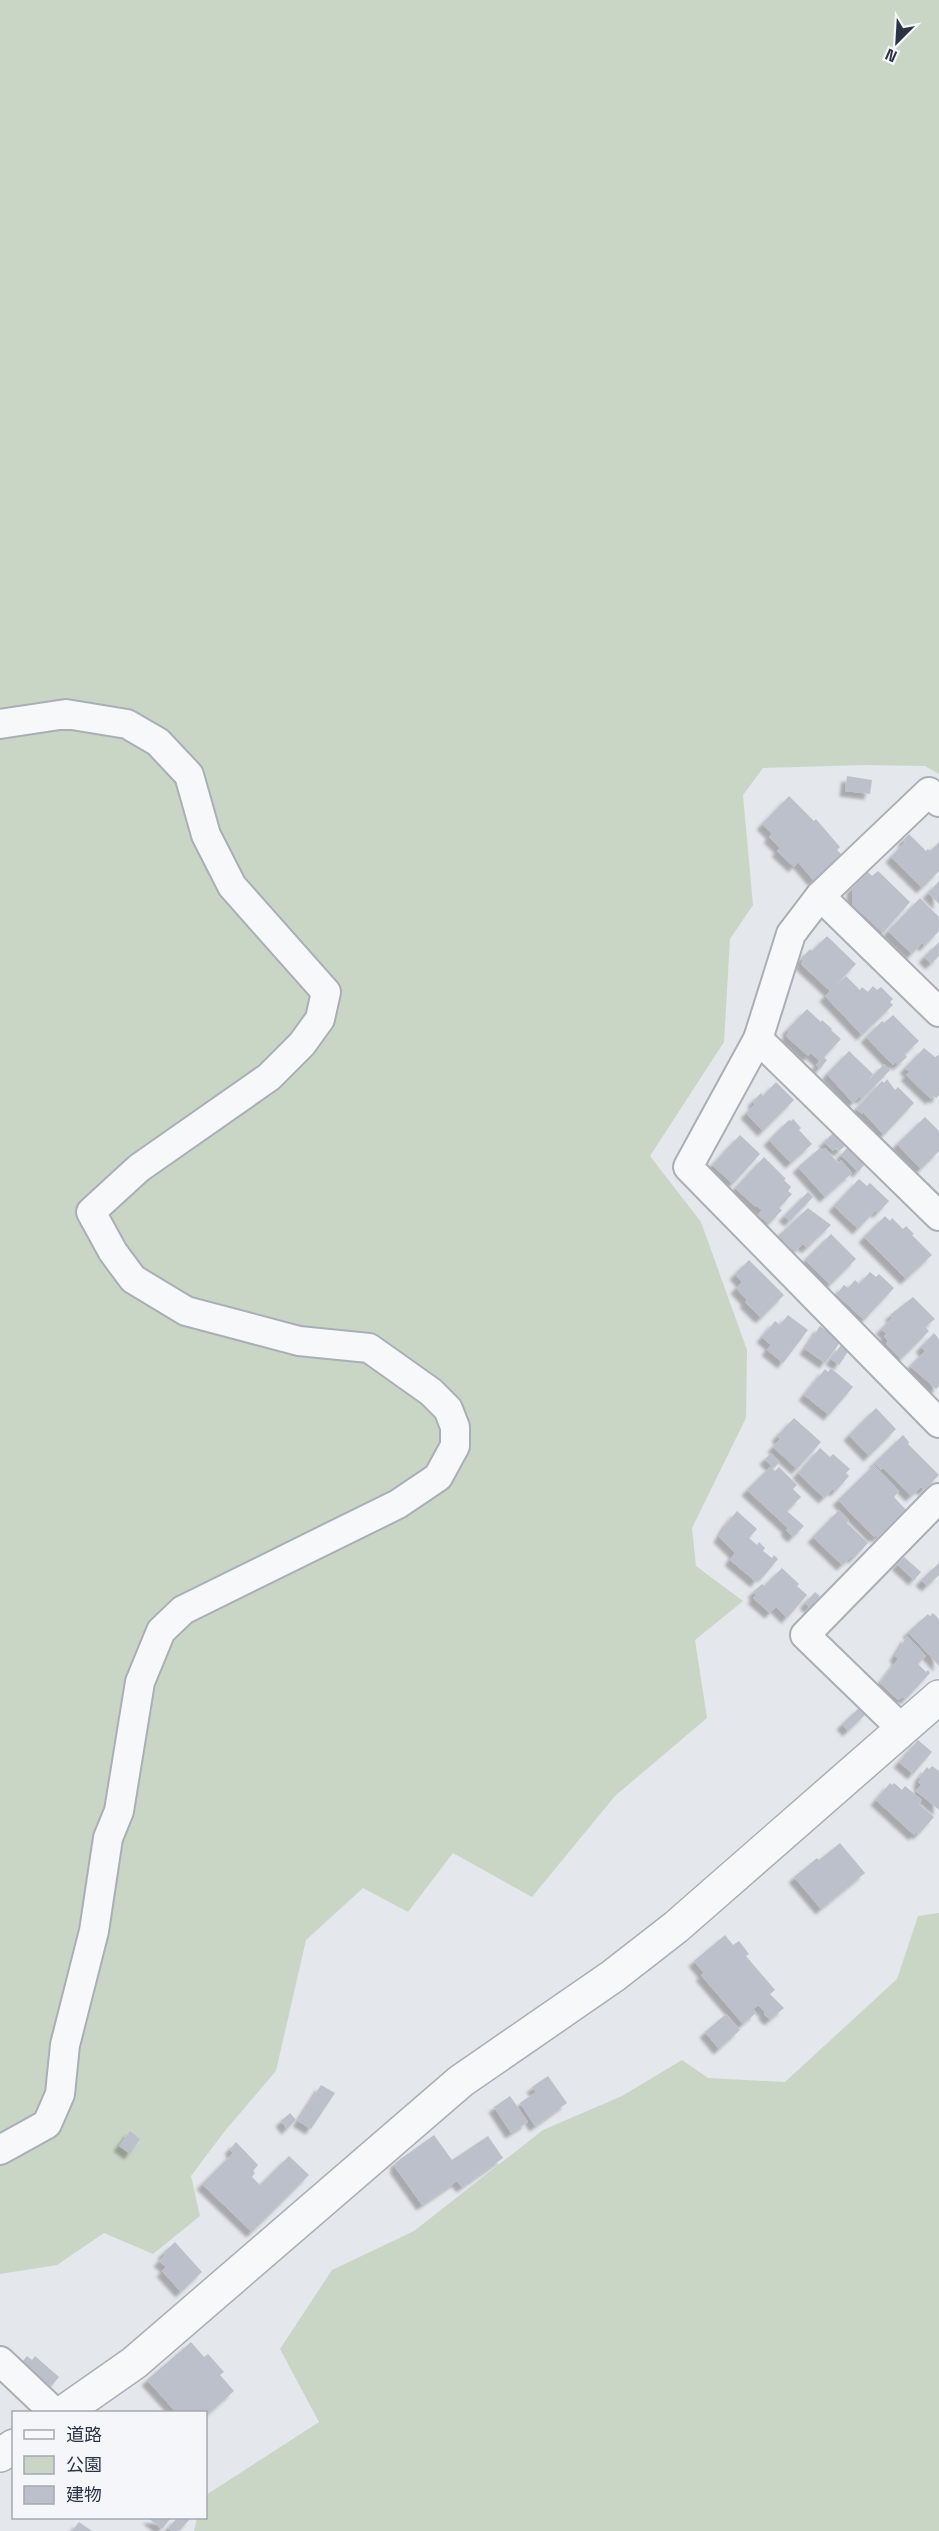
<svg xmlns="http://www.w3.org/2000/svg" width="939" height="2531" viewBox="0 0 939 2531" font-family="'Space Grotesk','Noto Sans JP',sans-serif">
  <defs>
    <filter id="shadow"><feDropShadow dx="-5.5" dy="5.5" stdDeviation="1.5" flood-color="#0004"/></filter>
  </defs>
  <rect width="100%" height="100%" fill="#e4e7ec"/>
  <g fill="#c9d6c5">
    <polygon points="0,0 939,0 939,774 925,766 864,765 763,768 743,795 753,905 730,939 724,1042 650,1156 701,1222 747,1350 746,1418 692,1528 696,1566 743,1601 695,1640 707,1718 615,1796 532,1897 453,1853 408,1912 363,1888 306,1940 276,2071 224,2132 191,2176 200,2216 153,2254 104,2233 57,2265 0,2274"/>
    <polygon points="939,1913 939,2531 194,2531 197,2518 206,2518 206,2495 319,2422 280,2349 332,2270 414,2231 543,2130 622,2096 682,2060 708,2078 785,2082 897,1979 918,1916"/>
  </g>
  <g fill="#bbc0ca" filter="url(#shadow)">
    <polygon points="847,776 872,780 870,794 845,791"/>
    <polygon points="789,796 814,821 816,819 840,847 837,850 841,854 814,881 798,862 794,867 777,851 780,848 769,837 772,834 762,824"/>
    <polygon points="909,834 926,851 928,849 930,851 939,842 939,871 922,888 891,857 905,842 903,840"/>
    <polygon points="878,871 910,902 883,933 852,904 852,888 868,872 872,876"/>
    <polygon points="939,881 939,904 928,893"/>
    <polygon points="920,898 939,917 939,931 925,946 922,943 912,954 888,931"/>
    <polygon points="827,936 856,964 835,986 846,976 860,990 862,987 868,992 873,986 877,990 881,987 893,999 890,1002 893,1005 862,1035 825,996 830,991 801,964 803,961 801,959 810,949 812,951"/>
    <polygon points="939,942 939,956 931,964 924,957"/>
    <polygon points="807,1009 821,1022 822,1020 832,1029 831,1030 841,1039 824,1057 827,1060 820,1069 816,1065 820,1061 811,1053 808,1056 786,1036 789,1032 787,1030"/>
    <polygon points="893,1015 919,1041 905,1054 907,1057 898,1065 896,1062 893,1065 866,1037 882,1021 884,1023"/>
    <polygon points="924,1048 935,1057 939,1055 939,1095 936,1098 934,1096 931,1099 906,1075 910,1072 905,1068"/>
    <polygon points="849,1051 873,1074 868,1081 884,1064 890,1070 862,1099 860,1096 853,1103 827,1074"/>
    <polygon points="887,1079 895,1090 898,1087 914,1103 884,1135 863,1112 862,1114 856,1109 882,1081 884,1083"/>
    <polygon points="776,1082 794,1100 763,1131 746,1113 755,1104 753,1101 761,1093 763,1096"/>
    <polygon points="925,1117 939,1131 939,1151 921,1169 897,1144"/>
    <polygon points="793,1119 801,1128 799,1130 812,1144 791,1163 769,1140 789,1120 791,1121"/>
    <polygon points="833,1133 845,1146 839,1151 836,1148 833,1151 824,1142"/>
    <polygon points="740,1135 760,1154 733,1184 712,1165"/>
    <polygon points="820,1148 822,1150 825,1148 838,1163 841,1160 852,1173 825,1197 798,1167"/>
    <polygon points="847,1148 865,1164 858,1172 841,1155"/>
    <polygon points="764,1157 786,1179 784,1180 791,1187 788,1191 792,1194 779,1208 782,1210 769,1224 758,1215 762,1210 757,1206 756,1207 735,1188"/>
    <polygon points="859,1179 867,1186 870,1183 889,1201 878,1213 876,1210 858,1229 834,1206"/>
    <polygon points="808,1192 813,1197 790,1221 784,1216"/>
    <polygon points="808,1208 831,1225 807,1248 803,1244 795,1252 778,1236"/>
    <polygon points="885,1216 890,1221 892,1218 903,1229 906,1226 914,1234 912,1235 932,1255 906,1279 864,1237"/>
    <polygon points="831,1234 856,1259 830,1285 805,1260"/>
    <polygon points="749,1260 784,1295 761,1318 745,1302 747,1300 736,1288 742,1282 735,1274"/>
    <polygon points="870,1272 876,1277 879,1274 894,1288 864,1320 836,1294 844,1285 848,1288 855,1280 859,1284"/>
    <polygon points="913,1297 935,1319 925,1327 929,1331 901,1359 886,1344 888,1341 884,1336 887,1334 881,1329 893,1317 890,1315"/>
    <polygon points="788,1315 808,1330 783,1363 767,1350 771,1345 762,1337 775,1321 780,1325"/>
    <polygon points="820,1326 841,1341 825,1363 805,1349"/>
    <polygon points="934,1333 939,1339 939,1386 936,1389 910,1366 925,1351 921,1347"/>
    <polygon points="841,1345 849,1350 839,1365 831,1359"/>
    <polygon points="831,1368 853,1387 829,1415 804,1395 825,1369 828,1372"/>
    <polygon points="876,1408 896,1429 869,1456 849,1435"/>
    <polygon points="794,1418 821,1442 797,1469 773,1447 780,1439 777,1436"/>
    <polygon points="903,1435 909,1442 908,1444 939,1475 924,1490 921,1487 911,1496 883,1468 881,1470 874,1463"/>
    <polygon points="820,1448 830,1457 833,1454 850,1469 846,1473 849,1476 836,1491 833,1489 824,1498 798,1473"/>
    <polygon points="771,1453 780,1462 774,1468 765,1459"/>
    <polygon points="874,1465 899,1491 894,1497 906,1510 878,1537 876,1535 874,1537 838,1500"/>
    <polygon points="770,1467 775,1471 779,1467 797,1485 793,1489 801,1497 787,1511 804,1526 793,1537 786,1530 788,1528 747,1490"/>
    <polygon points="839,1510 849,1520 847,1523 868,1543 854,1558 852,1556 842,1565 813,1537"/>
    <polygon points="737,1511 757,1529 749,1538 757,1545 759,1542 765,1548 763,1551 772,1558 774,1555 778,1559 763,1577 761,1575 756,1582 730,1560 735,1553 719,1537 727,1523"/>
    <polygon points="904,1557 921,1572 914,1580 897,1564"/>
    <polygon points="939,1563 939,1575 927,1586 921,1580"/>
    <polygon points="782,1568 799,1584 797,1586 807,1595 787,1618 776,1607 770,1613 753,1598 756,1595 753,1592 762,1584 764,1586"/>
    <polygon points="815,1592 820,1596 810,1608 805,1603"/>
    <polygon points="933,1613 939,1619 939,1666 908,1632 928,1614 930,1616"/>
    <polygon points="907,1636 926,1656 918,1664 926,1672 928,1670 930,1673 906,1699 904,1697 898,1700 880,1683 898,1659 895,1656"/>
    <polygon points="860,1707 866,1714 848,1731 842,1724"/>
    <polygon points="918,1740 932,1752 913,1774 899,1762"/>
    <polygon points="932,1766 939,1771 939,1810 916,1791 921,1785 918,1782 921,1779 919,1778 927,1767 929,1769"/>
    <polygon points="890,1783 892,1785 894,1783 902,1790 905,1786 922,1800 919,1804 934,1817 919,1834 917,1832 914,1835 876,1800"/>
    <polygon points="840,1843 865,1873 821,1909 794,1877 817,1858 819,1860"/>
    <polygon points="725,1935 733,1945 739,1941 749,1954 746,1956 775,1990 770,1994 784,2008 770,2020 764,2014 765,2010 764,2011 758,2005 753,2009 756,2013 743,2024 701,1975 704,1973 694,1961"/>
    <polygon points="726,2014 740,2030 719,2049 705,2032"/>
    <polygon points="548,2076 567,2103 535,2126 520,2103 536,2092 532,2087"/>
    <polygon points="321,2085 335,2093 311,2129 298,2121"/>
    <polygon points="510,2096 528,2122 511,2133 494,2107"/>
    <polygon points="290,2113 296,2120 287,2129 281,2121"/>
    <polygon points="130,2131 140,2139 130,2154 119,2146"/>
    <polygon points="434,2135 452,2160 488,2136 503,2158 462,2187 457,2181 422,2205 395,2167 397,2166 395,2163"/>
    <polygon points="236,2142 258,2165 253,2171 255,2173 252,2177 260,2185 289,2156 309,2175 252,2232 202,2184 233,2153 230,2149"/>
    <polygon points="175,2242 202,2272 181,2292 162,2271 166,2267 159,2261 165,2255 163,2253"/>
    <polygon points="191,2342 204,2357 208,2354 224,2372 220,2375 234,2391 206,2416 206,2412 176,2412 147,2380"/>
    <polygon points="27,2356 32,2360 35,2356 59,2377 48,2390 19,2366"/>
    <polygon points="148,2518 171,2518 162,2529"/>
    <polygon points="177,2518 191,2518 179,2531 172,2531 168,2528"/>
    <polygon points="79,2522 92,2531 72,2531"/>
  </g>
  <g fill="none" stroke-linecap="round" stroke-linejoin="round">
    <defs>
      <g id="minor">
        <polyline points="0,724 66,714 127,724 158,742 189,775 206,835 232,886 326,992 320,1019 302,1044 269,1077 139,1168 91,1212 113,1252 133,1279 186,1311 299,1341 369,1348 431,1392 448,1409 455,1427 455,1446 438,1477 398,1504 183,1610 161,1631 140,1682 119,1811 108,1838 94,1931 65,2045 60,2094 47,2124 0,2150"/>
        <polyline points="939,802 929,792 820,896 791,934 758,1039 688,1167 939,1423"/>
        <polyline points="820,896 939,1012"/>
        <polyline points="758,1039 939,1216"/>
        <polyline points="902,1729 805,1635 939,1498"/>
        <polyline points="0,2361 54,2412"/>
      </g>
      <g id="tertiary">
        <polyline points="64,2412 134,2363 461,2081 613,1976 676,1927 939,1697"/>
        <polyline points="0,2455 14,2446"/>
      </g>
    </defs>
    <use href="#minor" stroke="#a9aeb7" stroke-width="32"/>
    <use href="#tertiary" stroke="#a9aeb7" stroke-width="36"/>
    <use href="#minor" stroke="#f7f8fa" stroke-width="28"/>
    <use href="#tertiary" stroke="#f7f8fa" stroke-width="33"/>
  </g>
  <rect x="12" y="2411" width="195" height="108" fill="#f4f6f9" stroke="#a4a8b1" stroke-width="1.5"/>
  <rect x="24" y="2430" width="30" height="9" fill="#f7f8fa" stroke="#a4a8b1" stroke-width="1.5"/>
  <text x="66" y="2441" font-size="18" fill="#2b3445">道路</text>
  <rect x="24" y="2456" width="30" height="18" fill="#c9d6c5" stroke="#a4a8b1" stroke-width="1.5"/>
  <text x="66" y="2471" font-size="18" fill="#2b3445">公園</text>
  <rect x="24" y="2486" width="30" height="18" fill="#bbc0ca" stroke="#a4a8b1" stroke-width="1.5"/>
  <text x="66" y="2501" font-size="18" fill="#2b3445">建物</text>
  <g transform="translate(897 42) rotate(204)" stroke="#f4f6f9" stroke-width="4.5" paint-order="stroke">
  <path d="M0-4.5L10 22L0 15L-10 22Z" fill="#2b3445"/>
  <text y="-9" font-size="16" font-weight="bold" text-anchor="middle" fill="#2b3445">N</text>
  </g>
</svg>
